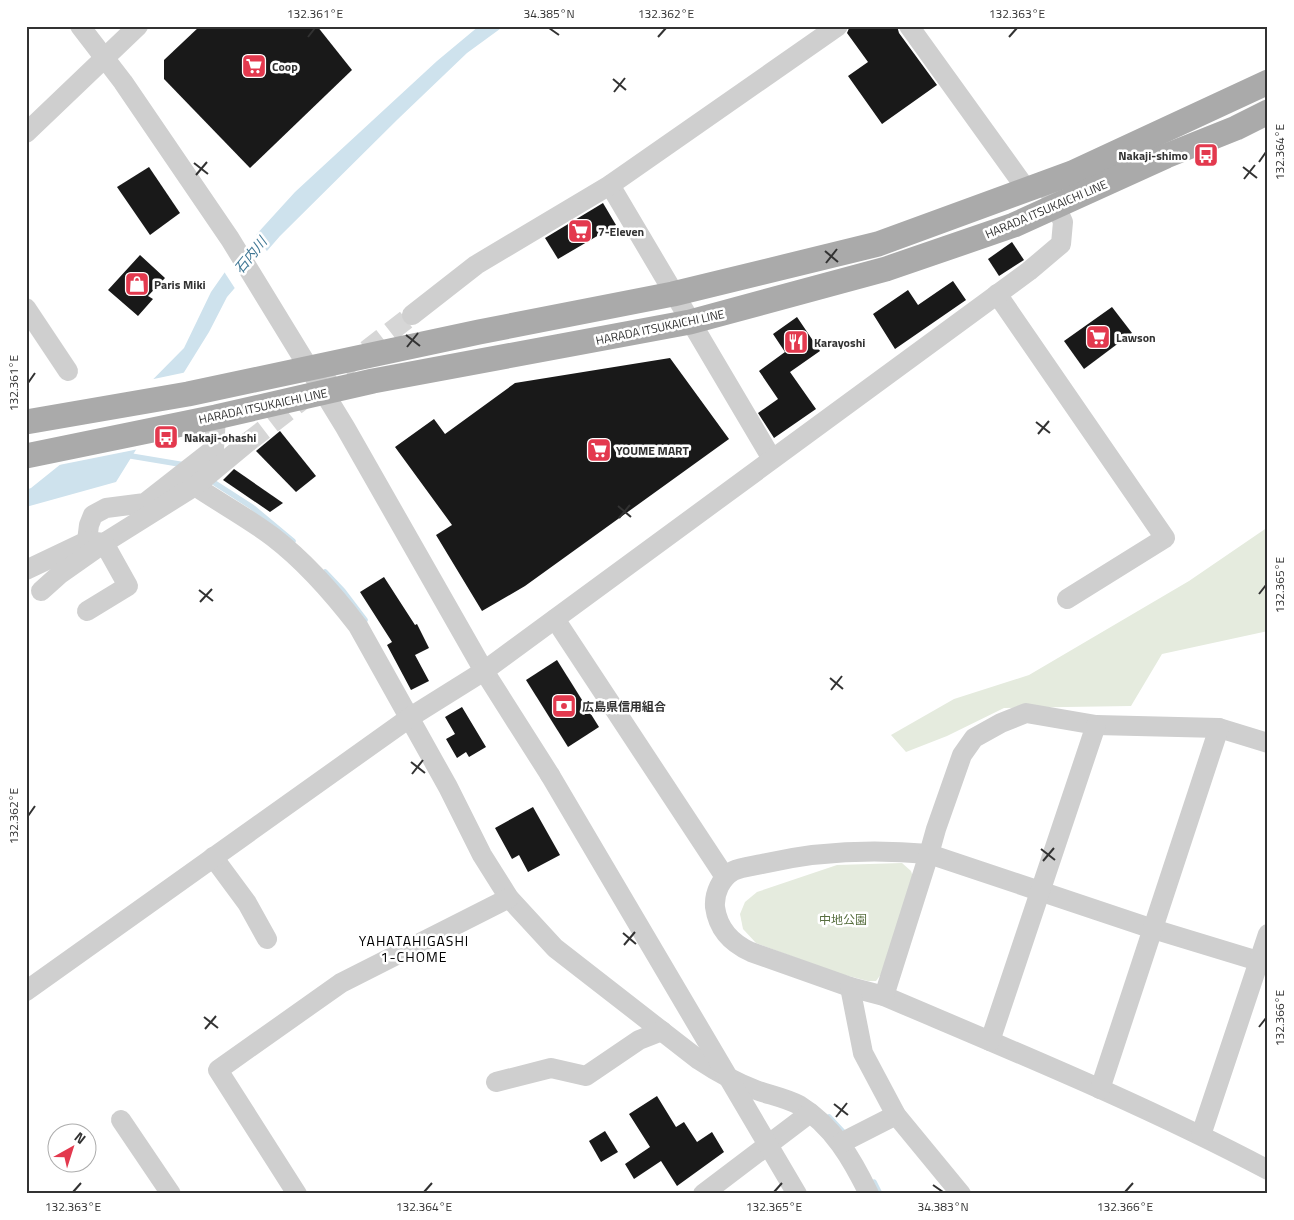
<svg xmlns="http://www.w3.org/2000/svg" width="1294" height="1220" viewBox="0 0 1294 1220" font-family="'Titillium Web','Noto Sans JP',sans-serif">
  <rect width="100%" height="100%" fill="#fff"/>
  <g fill="#e5ebde">
    <polygon points="1268,527 1268,631 1162,654 1131,706 1004,708 947,736 906,752 891,735 954,699 1029,675 1189,581"/>
    <polygon points="902,863 911,871 913,877 882,973 876,981 868,981 837,973 756,943 743,929 740,914 745,902 757,892 837,865"/>
  </g>
  <polygon fill="#cee2ed" points="479,26 504,26 467,53 398,119 280,236 227,297 209,332 116,482 26,507 26,490 31,488 102,431 184,348 211,292 234,259 295,192 437,61"/>
  <g fill="#fff">
    <polygon points="255,232 268,253 236,290 223,270 232,258"/>
    <polygon points="187,372 139,449 54,466 101,429 149,380"/>
  </g>
  <g fill="none" stroke-linecap="round" stroke-linejoin="round">
    <g stroke="#cee2ed" stroke-width="5.5">
      <polyline points="125,455 185,465"/>
      <polyline points="210,480 252,507 293,541"/>
      <polyline points="325,572 343,591 365,620"/>
      <polyline points="829,1117 843,1132"/>
      <polyline points="874,1182 880,1194"/>
    </g>
  </g>
  <g fill="#191919">
    <polygon points="200,26 317,26 352,70 250,168 164,79 164,60"/>
    <polygon points="850,26 897,26 899,33 937,85 882,124 848,76 868,62 847,33"/>
    <polygon points="149,167 180,213 150,235 117,187"/>
    <polygon points="603,203 616,225 558,259 545,238"/>
    <polygon points="1012,242 1024,260 999,276 988,259"/>
    <polygon points="140,255 165,278 148,296 153,299 138,316 108,290"/>
    <polygon points="953,281 966,300 895,349 873,314 908,290 918,305"/>
    <polygon points="1112,307 1132,333 1084,369 1064,341"/>
    <polygon points="797,317 820,351 790,372 816,409 774,438 758,413 778,399 759,371 785,352 773,334"/>
    <polygon points="670,358 729,439 525,586 482,611 436,535 452,525 395,447 434,419 445,434 515,383"/>
    <polygon points="280,431 316,476 296,492 256,451"/>
    <polygon points="234,469 283,503 270,512 223,480"/>
    <polygon points="384,577 415,625 417,624 429,648 415,655 429,681 411,690 387,645 392,642 360,592"/>
    <polygon points="557,660 599,727 568,747 526,680"/>
    <polygon points="462,707 486,747 469,757 466,752 457,758 446,739 455,734 445,717"/>
    <polygon points="533,807 560,855 528,872 519,855 512,859 495,828"/>
    <polygon points="657,1096 676,1127 684,1122 697,1142 712,1132 724,1152 677,1186 661,1161 634,1179 625,1164 650,1147 629,1114"/>
    <polygon points="605,1131 618,1152 601,1162 589,1141"/>
  </g>
  <g fill="none" stroke-linecap="round" stroke-linejoin="round">
    <polyline stroke="#d6d6d6" stroke-width="20" stroke-dasharray="20 10" stroke-linecap="butt" points="248,442 412,315"/>
    <g stroke="#cfcfcf" stroke-width="20">
      <polyline points="80,26 123,82 230,239 345,427 484,671 550,775"/>
      <polyline points="909,26 1027,190"/>
      <polyline points="26,133 138,26"/>
      <polyline points="610,185 772,459"/>
      <polyline points="997,294 1165,538 1067,599"/>
      <polyline points="26,308 68,371"/>
      <polyline points="412,315 476,265 610,185 838,26"/>
      <path d="M195,486C220,503 248,518 273,537C303,560 335,596 358,626L448,787L482,855L509,898L555,948L699,1060C717,1072 735,1082 756,1090C770,1095 786,1098 799,1105C833,1126 852,1159 869,1194"/>
      <polyline points="87,541 89,525 93,515 106,508 145,503 214,449 216,417"/>
      <polyline points="26,570 87,541 104,543 195,486 248,442"/>
      <polyline points="41,591 60,574 104,543 128,586 87,611"/>
      <polyline points="555,619 725,877"/>
      <polyline points="213,857 247,903 267,939"/>
      <path d="M1268,964L1153,929L929,854C874,849 817,851 762,864C753,866 741,867 733,871C721,878 714,893 715,907C718,929 731,943 751,952L850,987L884,996C1013,1051 1143,1104 1268,1170"/>
      <polyline points="850,987 863,1053 896,1115 961,1194"/>
      <polyline points="26,991 412,716 484,671 1029,271 1061,244 1063,222 1050,193"/>
      <polyline points="884,996 929,854 936,829 962,755 974,738 1001,723 1026,713 1096,725 1219,728 1268,743"/>
      <polyline points="990,1041 1096,725"/>
      <polyline points="496,1082 551,1068 586,1076 639,1040 662,1031"/>
      <polyline points="1100,1089 1219,728"/>
      <polyline points="121,1120 171,1194"/>
      <polyline points="1201,1135 1268,934"/>
      <polyline points="841,1143 896,1115"/>
      <polyline points="297,1194 218,1070 341,983 509,898"/>
      <polyline points="703,1194 810,1113"/>
    </g>
    <g stroke="#aaa" stroke-width="25">
      <polyline points="26,422 188,394 479,332 673,294 878,244 1072,173 1268,82"/>
      <polyline points="26,456 216,417 373,381 690,322 886,269 1014,225 1166,156 1236,128 1268,112"/>
    </g>
    <polyline stroke="#cfcfcf" stroke-width="20" points="550,775 797,1194"/>
  </g>
  <path fill="none" stroke="#323232" stroke-width="2" d="M549,28L559,35M308,37L315,28M658,37L666,28M1009,37L1017,28M613,79L626,90M614,92L625,78M1259,162L1266,152M194,163L208,174M1243,167L1257,178M196,175L207,162M1244,179L1255,165M825,251L838,262M826,263L837,249M406,335L420,346M407,347L418,333M28,383L35,373M1036,422L1050,433M1038,434L1049,421M618,506L631,517M619,518L630,505M199,590L213,601M1259,594L1266,585M200,602L212,589M830,678L843,689M831,690L842,676M411,762L425,773M412,774L423,760M28,816L35,806M1041,849L1055,860M1043,861L1054,848M623,933L636,944M624,945L635,932M204,1017L218,1028M1259,1027L1266,1018M205,1029L216,1016M834,1104L848,1115M836,1117L847,1103M933,1185L943,1192M73,1192L81,1183M424,1192L432,1183M774,1192L782,1183M1125,1192L1133,1183"/>
  <defs>
    <symbol id="supermarket-square" viewBox="-11 -11 22 22"><rect x="-9" y="-9" width="18" height="18" rx="4" fill="#e3394e" stroke="#fff"/><path d="M-6-5.5h2.5l.6 2H6L4.5 2H-2.5L-4.4-4H-6ZM-1.5 3.2a1.3 1.3 0 1 0 .1 0ZM3 3.2a1.3 1.3 0 1 0 .1 0Z" fill="#fff"/></symbol>
    <symbol id="bus-square" viewBox="-11 -11 22 22"><rect x="-9" y="-9" width="18" height="18" rx="4" fill="#e3394e" stroke="#fff"/><path d="M-5-6H5V4H4V6H2V4H-2V6H-4V4H-5ZM-3.5-4V0h7V-4ZM-3.5 1.2v1.5H-2V1.2ZM2 1.2v1.5H3.5V1.2Z" fill="#fff"/></symbol>
    <symbol id="shop-square" viewBox="-11 -11 22 22"><rect x="-9" y="-9" width="18" height="18" rx="4" fill="#e3394e" stroke="#fff"/><path d="M-5-2.5h2.3a2.7 3.5 0 0 1 5.4 0H5L5.5 6h-11ZM-1.5-2.5h3a1.5 2.3 0 0 0-3 0Z" fill="#fff"/></symbol>
    <symbol id="restaurant-square" viewBox="-11 -11 22 22"><rect x="-9" y="-9" width="18" height="18" rx="4" fill="#e3394e" stroke="#fff"/><path d="M-5-6h1v4h1v-4h1v4h1v-4h1v5L-1.5 .5V6h-2V.5L-5-1ZM5-6V6H3V1.5H1.5Q1.5-4 5-6Z" fill="#fff"/></symbol>
    <symbol id="bank-square" viewBox="-11 -11 22 22"><rect x="-9" y="-9" width="18" height="18" rx="4" fill="#e3394e" stroke="#fff"/><path d="M-6-4H6V4H-6ZM0-2.3a2.3 2.3 0 1 0 0 4.6a2.3 2.3 0 1 0 0-4.6Z" fill="#fff"/></symbol>
  </defs>
  <g fill-rule="evenodd">
    <use href="#supermarket-square" x="240" y="52" width="28" height="28"/>
    <use href="#bus-square" x="1192" y="141" width="28" height="28"/>
    <use href="#supermarket-square" x="566" y="217" width="28" height="28"/>
    <use href="#shop-square" x="123" y="270" width="28" height="28"/>
    <use href="#supermarket-square" x="1084" y="323" width="28" height="28"/>
    <use href="#restaurant-square" x="782" y="328" width="28" height="28"/>
    <use href="#bus-square" x="152" y="423" width="28" height="28"/>
    <use href="#supermarket-square" x="585" y="436" width="28" height="28"/>
    <use href="#bank-square" x="550" y="692" width="28" height="28"/>
  </g>
  <g text-anchor="middle" dominant-baseline="central" stroke-width="5" stroke-linejoin="round" paint-order="stroke">
    <g font-size="12" font-weight="bold" fill="#323232" stroke="#fff" text-anchor="start">
      <text x="272" y="66">Coop</text>
      <text x="1188" y="155" text-anchor="end">Nakaji-shimo</text>
      <text x="598" y="231">7-Eleven</text>
      <text x="154" y="284">Paris Miki</text>
      <text x="1116" y="337">Lawson</text>
      <text x="814" y="342">Karayoshi</text>
      <text x="184" y="437">Nakaji-ohashi</text>
      <text x="616" y="450">YOUME MART</text>
      <text x="582" y="706">広島県信用組合</text>
    </g>
    <g font-size="12" fill="#323232" stroke="#fff">
      <text transform="translate(1046 209) rotate(-23)">HARADA ITSUKAICHI LINE</text>
      <text transform="translate(660 327) rotate(-12)">HARADA ITSUKAICHI LINE</text>
      <text transform="translate(263 406) rotate(-12)">HARADA ITSUKAICHI LINE</text>
    </g>
    <g font-size="12" fill="#576e3f" stroke="#fff">
      <text x="843" y="919">中地公園</text>
    </g>
    <g font-size="14" font-style="italic" fill="#3f7794" stroke="#fff">
      <text transform="translate(250 255) rotate(-51)">石内川</text>
    </g>
    <g font-size="14" letter-spacing="1" fill="#000" stroke="#fff">
      <text x="414" y="940">YAHATAHIGASHI<tspan x="414" dy="16">1-CHOME</tspan></text>
    </g>
  </g>
  <rect width="1294" height="1220" fill="none" stroke="#ffffff" stroke-width="55"/>
  <g transform="translate(72 1148) rotate(39)"><circle r="24" fill="#ffffff" stroke="#adadad"/>
  <path d="M0-4L9 19L0 12L-9 19Z" fill="#e3394e"/>
  <text y="-8" font-size="14" font-weight="bold" text-anchor="middle" fill="#323232">N</text>
  </g>
  <rect x="28" y="28" width="1238" height="1164" fill="none" stroke="#323232" stroke-width="2"/>
  <g font-size="12" text-anchor="middle" fill="#323232">
    <text x="315" y="18">132.361°E</text>
    <text x="549" y="18">34.385°N</text>
    <text x="666" y="18">132.362°E</text>
    <text x="1017" y="18">132.363°E</text>
    <text transform="translate(1280 152) rotate(-90)" y="4">132.364°E</text>
    <text transform="translate(14 383) rotate(-90)" y="4">132.361°E</text>
    <text transform="translate(1280 585) rotate(-90)" y="4">132.365°E</text>
    <text transform="translate(14 816) rotate(-90)" y="4">132.362°E</text>
    <text transform="translate(1280 1018) rotate(-90)" y="4">132.366°E</text>
    <text x="73" y="1211">132.363°E</text>
    <text x="424" y="1211">132.364°E</text>
    <text x="774" y="1211">132.365°E</text>
    <text x="943" y="1211">34.383°N</text>
    <text x="1125" y="1211">132.366°E</text>
  </g>
</svg>
